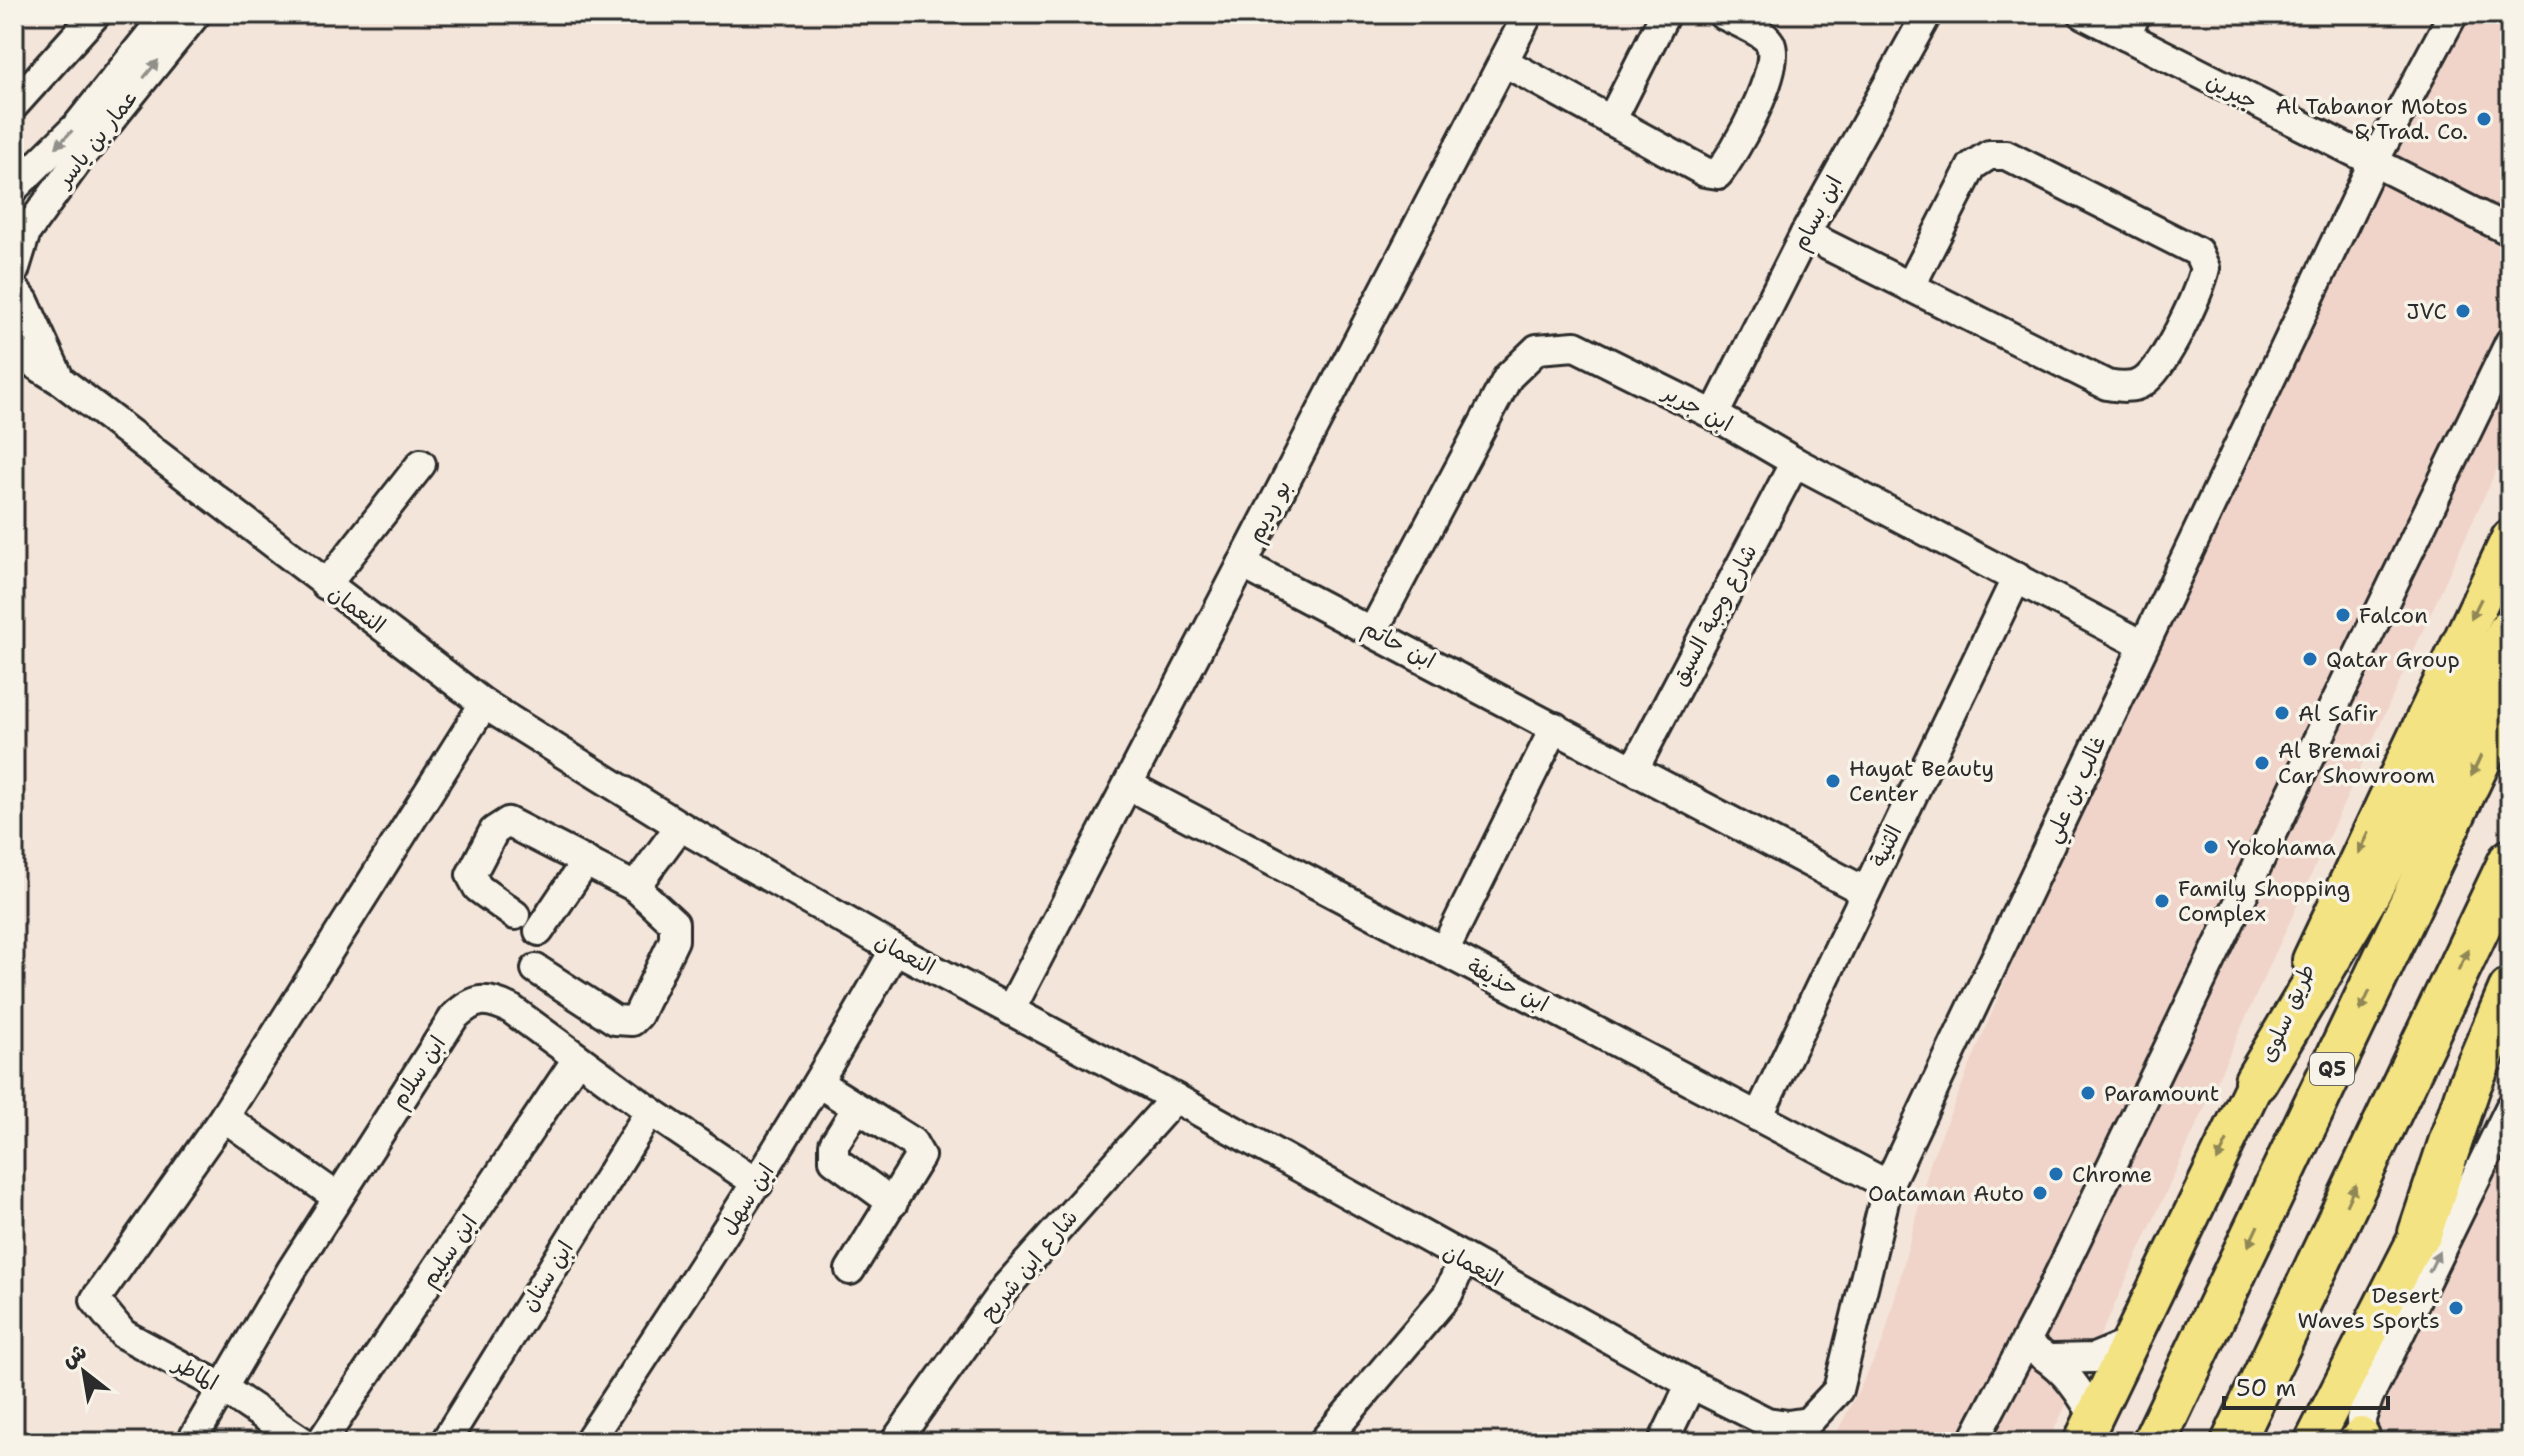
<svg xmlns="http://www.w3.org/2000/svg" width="2524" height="1456" viewBox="0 0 2524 1456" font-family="'Shantell Sans','Playpen Sans Arabic',sans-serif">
  <rect width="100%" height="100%" fill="#f4e5da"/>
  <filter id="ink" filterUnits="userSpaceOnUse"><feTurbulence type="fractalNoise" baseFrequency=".0125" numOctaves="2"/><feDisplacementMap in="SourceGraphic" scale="16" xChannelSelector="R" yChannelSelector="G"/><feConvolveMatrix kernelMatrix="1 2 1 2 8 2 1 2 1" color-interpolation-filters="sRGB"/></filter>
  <g filter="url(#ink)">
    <g fill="#f0d4c9">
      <polygon points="2459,14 2510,14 2510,440 2110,1315 2048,1442 1832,1442 1883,1342 1931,1160 2080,799"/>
      <polygon points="2510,1138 2510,1442 2378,1442 2372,1421"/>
    </g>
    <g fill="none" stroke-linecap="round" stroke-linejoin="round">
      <defs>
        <g id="minor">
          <polyline points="2083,14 2510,231"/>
          <polyline points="2126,36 2136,14"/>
          <path d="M1504,62L1705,172L1718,174C1735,153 1783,68 1770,43C1763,31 1735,21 1722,14"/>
          <polyline points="14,105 96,14"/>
          <polyline points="1611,121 1665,14"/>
          <polyline points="14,188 78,125 167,14"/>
          <path d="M1805,234L2107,385C2119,387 2133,389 2143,382C2165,368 2199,293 2205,268L2198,252L2006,155H1989L1972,166L1910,287"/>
          <polyline points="14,271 26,232 82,155 196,14"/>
          <polyline points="15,290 24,301 59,378"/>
          <polyline points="14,351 60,380 484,704 680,826 895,949 1175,1098 1691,1384 1767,1422 1788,1425 1808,1422 1838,1390 1888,1185 2373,163 2453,14"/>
          <polyline points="1714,415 1805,234 1927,14"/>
          <polyline points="1242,564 1864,891"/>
          <polyline points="326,585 421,464"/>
          <polyline points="1373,631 1508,377 1537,349 1575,346 1714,415 1795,462 2143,645"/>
          <polyline points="1634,769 1795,462"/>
          <polyline points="1128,785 1888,1185"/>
          <polyline points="635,887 680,826"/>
          <polyline points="515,915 478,888 471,875 494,831 508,822 635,887 674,923 674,940 638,1015 632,1021 615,1020 536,969"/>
          <polyline points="539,931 586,861"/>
          <polyline points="1444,951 1555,727"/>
          <polyline points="1011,1009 1528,14"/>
          <polyline points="820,1084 912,1142 920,1156 850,1270"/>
          <polyline points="857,1108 834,1144 834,1160 893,1203"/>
          <polyline points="224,1117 337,1197"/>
          <polyline points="1758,1117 2017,577"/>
          <path d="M2025,1345C2059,1362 2075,1383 2094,1416"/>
          <polyline points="2052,1359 2094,1358 2128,1344"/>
          <path d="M191,1442L291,1271L454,1017C475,997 486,997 511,1009L650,1111L758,1184"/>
          <polyline points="303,1442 221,1387 123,1334 95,1300 224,1117 484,704"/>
          <polyline points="321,1442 577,1059"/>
          <polyline points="445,1442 650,1111"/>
          <path d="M588,1442C695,1280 800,1119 895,949"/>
          <polyline points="895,1442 1006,1287 1175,1098"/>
          <polyline points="1323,1442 1448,1294 1463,1260"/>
          <polyline points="1663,1442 1691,1384"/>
          <polyline points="1973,1442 2041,1312 2510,342"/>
          <polyline points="2362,1442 2361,1419 2369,1396 2510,1108"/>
        </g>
        <g id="major">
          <polyline points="2311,960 2510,538"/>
          <polyline points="2082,1442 2269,1054"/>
          <polyline points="2313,1442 2432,1208"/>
          <polyline points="2357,1442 2361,1436"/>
        </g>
        <g id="highway">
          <polyline points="2256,1081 2367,895 2510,630"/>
          <polyline points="2420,1233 2469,1086 2510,990"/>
          <polyline points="2154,1442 2510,696"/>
          <polyline points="2233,1442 2510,861"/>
        </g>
      </defs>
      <use href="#minor" stroke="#2b2b2b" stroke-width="34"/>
      <use href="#major" stroke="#2b2b2b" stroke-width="42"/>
      <use href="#highway" stroke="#2b2b2b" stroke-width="48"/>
      <use href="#minor" stroke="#f7f3e8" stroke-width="28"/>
      <use href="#major" stroke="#f4e382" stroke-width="36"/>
      <use href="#highway" stroke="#f4e382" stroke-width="42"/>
    </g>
    <defs><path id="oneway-solid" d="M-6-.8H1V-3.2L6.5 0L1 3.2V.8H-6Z" transform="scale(2)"/></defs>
    <g fill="#918f8a">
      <use href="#oneway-solid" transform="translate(151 69) rotate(-51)"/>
      <use href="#oneway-solid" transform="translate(64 139) rotate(134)"/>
      <use href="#oneway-solid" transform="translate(2434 1262) rotate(-64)"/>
    </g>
    <g fill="#908756">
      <use href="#oneway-solid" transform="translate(2476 609) rotate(116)"/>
      <use href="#oneway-solid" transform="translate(2476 766) rotate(115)"/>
      <use href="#oneway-solid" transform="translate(2364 843) rotate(116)"/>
      <use href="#oneway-solid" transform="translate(2463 960) rotate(-65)"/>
      <use href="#oneway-solid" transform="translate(2365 1001) rotate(115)"/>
      <use href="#oneway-solid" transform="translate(2222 1151) rotate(116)"/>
      <use href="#oneway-solid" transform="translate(2351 1195) rotate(-65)"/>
      <use href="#oneway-solid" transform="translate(2253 1236) rotate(115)"/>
    </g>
  </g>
  <g fill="#1f6fb2" stroke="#f7f3e8" stroke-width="3">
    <circle cx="2484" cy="119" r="8"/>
    <circle cx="2463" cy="311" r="8"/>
    <circle cx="2343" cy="615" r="8"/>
    <circle cx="2310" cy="659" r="8"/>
    <circle cx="2282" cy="713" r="8"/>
    <circle cx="2262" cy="763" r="8"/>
    <circle cx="1833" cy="781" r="8"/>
    <circle cx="2211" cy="847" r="8"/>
    <circle cx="2162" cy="901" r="8"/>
    <circle cx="2088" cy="1093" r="8"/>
    <circle cx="2056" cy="1174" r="8"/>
    <circle cx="2040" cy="1193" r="8"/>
    <circle cx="2456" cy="1308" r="8"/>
  </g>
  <g text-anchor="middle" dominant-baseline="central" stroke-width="7" stroke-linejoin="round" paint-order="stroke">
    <rect fill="#f7f3e8" stroke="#686764" stroke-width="2" x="2310" y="1053" width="44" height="32" rx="6"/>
    <g font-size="20" font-weight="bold" fill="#2b2b2b">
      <text x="2332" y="1069">Q5</text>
    </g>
    <g font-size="22" fill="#2b2b2b" stroke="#f7f3e8">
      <text transform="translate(2232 91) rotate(27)">جبرين</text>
      <text transform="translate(97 138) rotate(-52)">عمار بن ياسر</text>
      <text transform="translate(1817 213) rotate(-62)">ابن بسام</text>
      <text transform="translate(1698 408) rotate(28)">ابن جرير</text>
      <text transform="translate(1269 511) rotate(-62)">بو رديم</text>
      <text transform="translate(357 609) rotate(37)">النعمان</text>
      <text transform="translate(1714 615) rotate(-62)">شارع وجبة السيق</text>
      <text transform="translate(1399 644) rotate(28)">ابن حاتم</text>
      <text transform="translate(2075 789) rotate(-65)">غالب بن علي</text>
      <text transform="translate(1886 846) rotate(-64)">الثنية</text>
      <text transform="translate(905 954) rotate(28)">النعمان</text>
      <text transform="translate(1508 985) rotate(28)">ابن حذيفة</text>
      <text transform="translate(2287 1013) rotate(-66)">طريق سلوى</text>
      <text transform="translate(418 1072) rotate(-57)">ابن سلام</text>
      <text transform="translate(747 1199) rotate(-57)">ابن سهل</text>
      <text transform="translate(449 1251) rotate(-56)">ابن سليم</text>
      <text transform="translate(1029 1265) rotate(-50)">شارع ابن شريح</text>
      <text transform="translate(1473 1265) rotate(29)">النعمان</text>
      <text transform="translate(547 1276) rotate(-58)">ابن سنان</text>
      <text transform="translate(196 1373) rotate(29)">الماطر</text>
    </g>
    <g font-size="22" fill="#2b2b2b" stroke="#f7f3e8" text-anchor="start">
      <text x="2468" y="106" text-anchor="end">Al Tabanor Motos<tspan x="2468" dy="25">&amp; Trad. Co.</tspan></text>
      <text x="2447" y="311" text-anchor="end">JVC</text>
      <text x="2359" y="615">Falcon</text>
      <text x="2326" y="659">Qatar Group</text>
      <text x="2298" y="713">Al Safir</text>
      <text x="2278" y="750">Al Bremai<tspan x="2278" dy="25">Car Showroom</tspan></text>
      <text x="1849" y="768">Hayat Beauty<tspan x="1849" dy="25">Center</tspan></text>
      <text x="2227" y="847">Yokohama</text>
      <text x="2178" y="888">Family Shopping<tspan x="2178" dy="25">Complex</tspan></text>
      <text x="2104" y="1093">Paramount</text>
      <text x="2072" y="1174">Chrome</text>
      <text x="2024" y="1193" text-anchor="end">Oataman Auto</text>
      <text x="2440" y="1295" text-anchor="end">Desert<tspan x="2440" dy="25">Waves Sports</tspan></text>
    </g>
  </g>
  <rect width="2524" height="1456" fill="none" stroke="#f7f3e8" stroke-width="48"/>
  <rect x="24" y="24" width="2476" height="1408" fill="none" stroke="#2b2b2b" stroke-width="3" filter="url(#ink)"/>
  <g transform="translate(84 1372) rotate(329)" stroke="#f7f3e8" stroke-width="6" paint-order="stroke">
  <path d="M0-6L14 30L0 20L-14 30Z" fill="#2b2b2b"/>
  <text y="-12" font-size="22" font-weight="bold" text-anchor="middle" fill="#2b2b2b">ش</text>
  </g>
  <path d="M2224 1396v12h164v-12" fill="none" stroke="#2b2b2b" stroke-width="4"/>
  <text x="2236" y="1396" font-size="24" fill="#2b2b2b" stroke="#f7f3e8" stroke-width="6" paint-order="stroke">50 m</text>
</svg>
